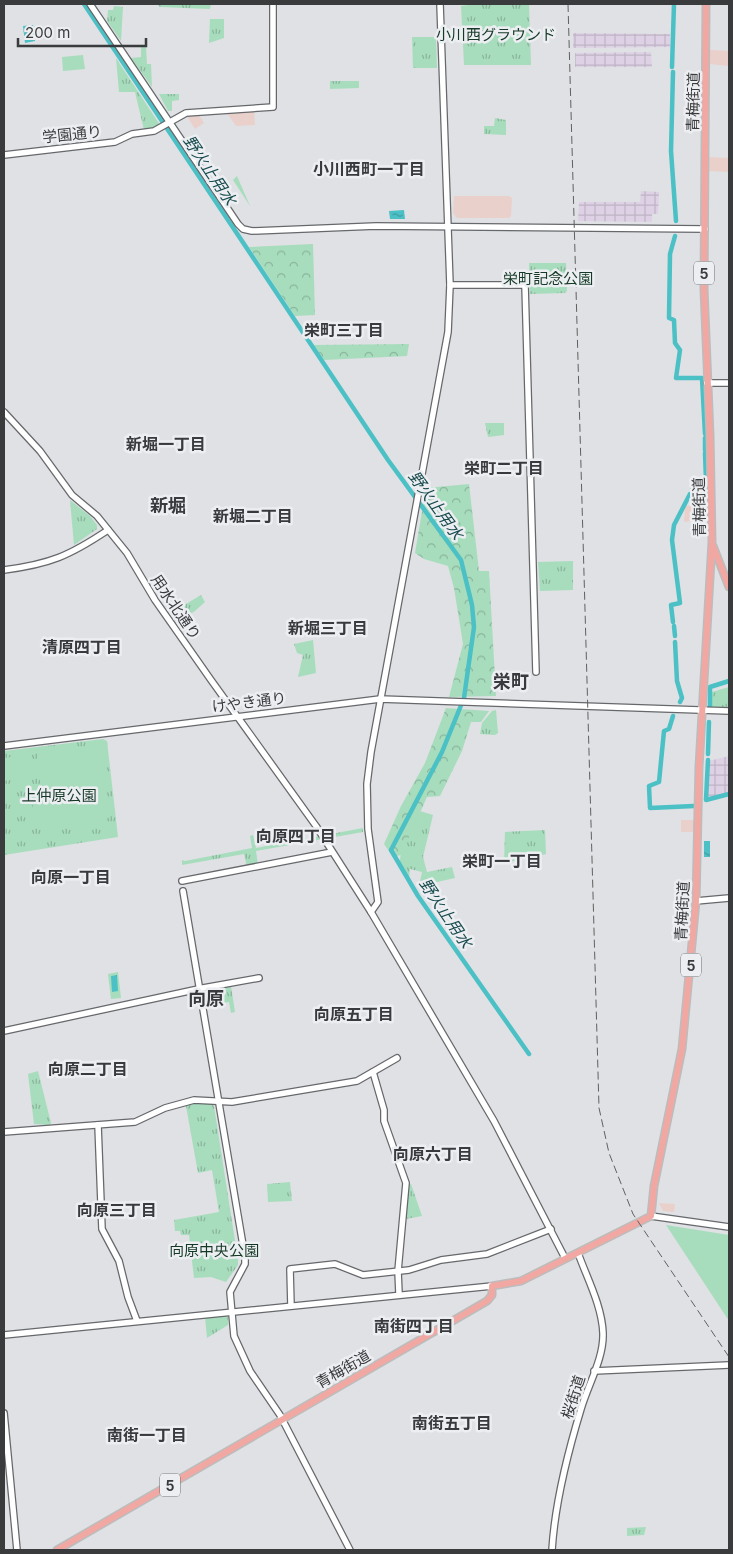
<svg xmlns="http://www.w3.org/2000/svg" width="733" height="1554" viewBox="0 0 733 1554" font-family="Inter,'Noto Sans JP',sans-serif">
  <defs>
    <pattern id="industrial-grid" width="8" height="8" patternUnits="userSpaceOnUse" patternTransform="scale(1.25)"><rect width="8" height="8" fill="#ded1e5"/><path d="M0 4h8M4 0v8" fill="none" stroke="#bfb4c5"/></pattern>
    <pattern id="grass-tufts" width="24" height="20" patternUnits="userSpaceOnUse" patternTransform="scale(1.25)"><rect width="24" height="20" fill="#a7ddbd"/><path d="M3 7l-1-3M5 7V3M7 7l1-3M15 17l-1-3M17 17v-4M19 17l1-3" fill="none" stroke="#89b49b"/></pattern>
    <pattern id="forest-crowns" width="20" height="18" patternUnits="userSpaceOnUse" patternTransform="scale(1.25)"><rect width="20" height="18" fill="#a7ddbd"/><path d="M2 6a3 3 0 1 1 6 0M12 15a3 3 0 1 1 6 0" fill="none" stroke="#89b49b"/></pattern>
    <pattern id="water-ripples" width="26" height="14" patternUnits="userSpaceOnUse" patternTransform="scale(1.25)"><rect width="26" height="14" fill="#4bc0c5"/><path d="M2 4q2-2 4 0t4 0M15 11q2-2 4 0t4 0" fill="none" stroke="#3f9da1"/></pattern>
  </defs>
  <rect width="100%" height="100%" fill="#dfe1e4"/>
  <g fill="#ead0cb">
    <polygon points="710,50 729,51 729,66 710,64"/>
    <polygon points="254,111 255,125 236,126 227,113"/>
    <polygon points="198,113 204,123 195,129 186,115"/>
    <polygon points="709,157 729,158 729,172 709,171"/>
    <polygon points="454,196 509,196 512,198 511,216 509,218 457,218 453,213"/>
    <polygon points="707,503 707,519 684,522 685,506"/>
    <polygon points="681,820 694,820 694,830 692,832 681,832"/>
    <polygon points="659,1203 675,1204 674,1212 663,1211"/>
  </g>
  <g fill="url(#industrial-grid)">
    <polygon points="573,33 670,34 670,47 573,48"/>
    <polygon points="651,52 652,67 575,67 575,53"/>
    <polygon points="641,191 659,192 658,214 652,214 652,222 578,221 579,202 640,202"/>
    <polygon points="729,756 729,793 707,799 709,761"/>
  </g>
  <g fill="url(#grass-tufts)">
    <polygon points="157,4 211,4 210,9 160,7"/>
    <polygon points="476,4 529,4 531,65 464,65 461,6"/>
    <polygon points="114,6 123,7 121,41 107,21 108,10 113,10"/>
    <polygon points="210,19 224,19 224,38 209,43"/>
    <polygon points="412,37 435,37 436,39 437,68 413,68"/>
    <polygon points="141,46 146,46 147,64 151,64 152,87 131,58 141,57"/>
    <polygon points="116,58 160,125 144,130 135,92 119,92"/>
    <polygon points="330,81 359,81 359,88 330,89"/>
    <polygon points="159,94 179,94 179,100 172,101 172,111 168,111"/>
    <polygon points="495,118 506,120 506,135 484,134 484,126 494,126"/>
    <polygon points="237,176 250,206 233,180"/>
    <polygon points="529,263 566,263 567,291 565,293 530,294"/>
    <polygon points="485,423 504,423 504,435 488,437"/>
    <polygon points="70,500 90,516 97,525 97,529 74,545"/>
    <polygon points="573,561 573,590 540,591 538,562"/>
    <polygon points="201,595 205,602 195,611 177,622 171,613"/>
    <polygon points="313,640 316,673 298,677 303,655 297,653 294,644"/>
    <polygon points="729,687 729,707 711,707 712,692"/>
    <polygon points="496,710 498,733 495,735 480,734 482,723 492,711"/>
    <polygon points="103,739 107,741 118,837 4,855 4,751"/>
    <polygon points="420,811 433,815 423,857 427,872 452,867 455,878 419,886 422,872 410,869 409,879 399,864 402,849"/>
    <polygon points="363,828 363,832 256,851 258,865 247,867 244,854 182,865 182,860 185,861 252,848 250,836 253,835 256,848"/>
    <polygon points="545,830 546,854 504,863 505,832"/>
    <polygon points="231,986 235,1012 231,1013 229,1002 204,1006 201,992"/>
    <polygon points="38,1071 51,1123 50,1125 34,1124 28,1074"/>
    <polygon points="195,1103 211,1103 214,1106 238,1260 238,1265 226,1282 211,1277 194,1278 189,1235 181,1235 180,1231 175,1231 174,1220 219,1212 212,1170 198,1173 186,1106"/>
    <polygon points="290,1182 292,1201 268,1202 267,1184"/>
    <polygon points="411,1184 422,1216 406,1219 408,1185"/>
    <polygon points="224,1315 228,1317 228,1325 207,1338 205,1317"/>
    <polygon points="646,1527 644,1535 627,1536 627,1528"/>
  </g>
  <g fill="url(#forest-crowns)">
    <polygon points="313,244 315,315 295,316 249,247"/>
    <polygon points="409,344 407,356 324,360 314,345"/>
    <polygon points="469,484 479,571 489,571 496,696 449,697 463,644 454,588 448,566 424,559 415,553 426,488"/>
    <polygon points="446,708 489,711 481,722 471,722 462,751 440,796 427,797 401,855 393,857 384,844 401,806 425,763"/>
  </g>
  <g fill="#a7ddbd">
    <polygon points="83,55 85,69 63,71 62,57"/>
    <path d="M91,746L101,754L109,807L108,818L84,828L64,823L46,825L34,822C26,809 39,798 40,785C41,775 38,763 37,753Z"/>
    <polygon points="31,754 34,777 4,781 4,758"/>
    <polygon points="118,972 121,998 111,999 108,974"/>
    <polygon points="666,1225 729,1235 729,1321"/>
  </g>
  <g fill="url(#water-ripples)">
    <polygon points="33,25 35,41 25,43 23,26"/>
    <polygon points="404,210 405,219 390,219 389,211"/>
    <rect x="704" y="841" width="6" height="16"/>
    <polygon points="117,975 118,991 112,992 111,976"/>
  </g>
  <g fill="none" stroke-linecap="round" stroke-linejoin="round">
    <g stroke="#4bc0c5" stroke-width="4.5">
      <polyline points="84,4 388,460 461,560 472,605 474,627 464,698 442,752 391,850 418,896 529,1054"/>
      <polyline points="672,67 674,4"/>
      <polyline points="673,72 671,151 676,221"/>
      <polyline points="675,236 670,254 669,318 674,320 675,343 680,350 676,378 702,378 705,434"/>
      <polyline points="705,438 705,450"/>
      <polyline points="705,453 706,481"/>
      <polyline points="692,490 706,488"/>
      <polyline points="673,622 671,605 680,603 672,540 674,525 690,494"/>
      <polyline points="674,626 675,636"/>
      <polyline points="675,642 677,681 682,698 680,702"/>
      <polyline points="710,706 710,687 729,681"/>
      <polyline points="673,716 669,729 664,731 659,782 649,786 650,808 694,806"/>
      <polyline points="708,754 709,722"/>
      <polyline points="708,760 706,800 729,794"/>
    </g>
    <defs>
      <g id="secondary">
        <polyline points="90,4 238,224 243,229 252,231 376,226 705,229"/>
        <polyline points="4,155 115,142 132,134 154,131 186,113 273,107 273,4"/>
        <polyline points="450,285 525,285 536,672"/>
        <polyline points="707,383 729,383"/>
        <polyline points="4,412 40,451 72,495 97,516 127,553 155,600 211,680 316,826 371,912 494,1121 565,1258"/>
        <path d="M4,570C50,564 69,556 108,530"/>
        <polyline points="4,746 380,699 729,711"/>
        <polyline points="182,881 332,852"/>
        <polyline points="183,891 245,1257 245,1264 230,1292 234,1336 250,1371 280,1415 350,1550"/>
        <polyline points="696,901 729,898"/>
        <polyline points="371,912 378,902 368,829 367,784 371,752 448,332 450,285 440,4"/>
        <polyline points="4,1031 203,988 259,978"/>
        <polyline points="373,1072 384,1110 384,1121 406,1183 398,1271 399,1294"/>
        <polyline points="98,1125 102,1229 119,1261 128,1297 137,1321"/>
        <polyline points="4,1132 135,1122 165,1108 194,1100 232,1102 357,1081 397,1058"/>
        <polyline points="651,1216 729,1227"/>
        <polyline points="291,1306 290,1269 335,1264 363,1275 409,1270 441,1260 487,1254 551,1229"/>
        <polyline points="4,1335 492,1286"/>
        <polyline points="594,1371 729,1365"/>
        <polyline points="4,1413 17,1550"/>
        <path d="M552,1550C555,1502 567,1455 581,1409C588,1385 604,1358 603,1333C602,1306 587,1278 578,1253"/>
      </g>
      <g id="primary">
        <polyline points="713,546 729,587"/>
        <polyline points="57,1550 487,1301 492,1295 492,1286 521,1281 651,1216 654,1186 682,1049 696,901 699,767 712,542 710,436 704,289 706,4"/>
      </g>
    </defs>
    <use href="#secondary" stroke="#66686b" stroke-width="8"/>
    <use href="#primary" stroke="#bcbcbd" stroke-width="9"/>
    <use href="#secondary" stroke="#fff" stroke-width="5.5"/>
    <use href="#primary" stroke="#f2a8a2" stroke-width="6"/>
    <polyline stroke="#5e6061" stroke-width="1" stroke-dasharray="8 4" stroke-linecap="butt" points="568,4 599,1108 609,1153 633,1214 729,1357"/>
  </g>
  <g text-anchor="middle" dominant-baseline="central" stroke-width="5" stroke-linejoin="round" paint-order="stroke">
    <g fill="#eceef2" stroke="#6f7173" stroke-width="1">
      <rect x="694" y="261.5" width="20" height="23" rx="4"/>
      <rect x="681" y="953.5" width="20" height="23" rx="4"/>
      <rect x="160" y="1473.5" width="20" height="23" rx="4"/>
    </g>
    <g font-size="14" font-weight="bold" fill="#3a3b3c">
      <text x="704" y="273">5</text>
      <text x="691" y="965">5</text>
      <text x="170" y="1485">5</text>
    </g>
    <g font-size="15" fill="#153926" stroke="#eceef2">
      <text x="496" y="34">小川西グラウンド</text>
      <text x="548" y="278">栄町記念公園</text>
      <text x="59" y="795">上仲原公園</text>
      <text x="214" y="1250">向原中央公園</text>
    </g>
    <g font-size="15" fill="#3a3b3c" stroke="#eceef2">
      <text transform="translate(693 102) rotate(-89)">青梅街道</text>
      <text transform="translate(72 134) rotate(-6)">学園通り</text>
      <text transform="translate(699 507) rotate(-91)">青梅街道</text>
      <text transform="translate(176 607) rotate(56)">用水北通り</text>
      <text transform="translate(249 702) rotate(-7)">けやき通り</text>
      <text transform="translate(682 911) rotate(-87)">青梅街道</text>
      <text transform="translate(343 1369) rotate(-30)">青梅街道</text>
      <text transform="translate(573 1397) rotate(-72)">桜街道</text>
    </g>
    <g font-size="16" font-weight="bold" fill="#383a3d" stroke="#eceef2">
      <text x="369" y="169">小川西町一丁目</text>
      <text x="344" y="330">栄町三丁目</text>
      <text x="166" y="444">新堀一丁目</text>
      <text x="504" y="468">栄町二丁目</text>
      <text x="253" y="516">新堀二丁目</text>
      <text x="328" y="628">新堀三丁目</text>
      <text x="82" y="647">清原四丁目</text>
      <text x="296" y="836">向原四丁目</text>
      <text x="502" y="861">栄町一丁目</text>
      <text x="71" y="877">向原一丁目</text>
      <text x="354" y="1014">向原五丁目</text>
      <text x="88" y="1069">向原二丁目</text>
      <text x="433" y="1154">向原六丁目</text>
      <text x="117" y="1210">向原三丁目</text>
      <text x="414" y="1326">南街四丁目</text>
      <text x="452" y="1423">南街五丁目</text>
      <text x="147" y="1435">南街一丁目</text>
    </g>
    <g font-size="16" font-style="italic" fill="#194c4e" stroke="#eceef2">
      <text transform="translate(210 170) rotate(56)">野火止用水</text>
      <text transform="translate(436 505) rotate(54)">野火止用水</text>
      <text transform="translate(446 913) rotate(56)">野火止用水</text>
    </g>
    <g font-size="18" font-weight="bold" fill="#383a3d" stroke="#eceef2">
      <text x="168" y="505">新堀</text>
      <text x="511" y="681">栄町</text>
      <text x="206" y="998">向原</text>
    </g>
  </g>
  <rect width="733" height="1554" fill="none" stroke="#3a3b3c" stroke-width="10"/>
  <path d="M18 38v8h128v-8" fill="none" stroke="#3a3b3c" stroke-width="2.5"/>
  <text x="25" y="38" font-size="15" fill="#3a3b3c" stroke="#eceef2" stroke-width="4" paint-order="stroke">200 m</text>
</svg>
